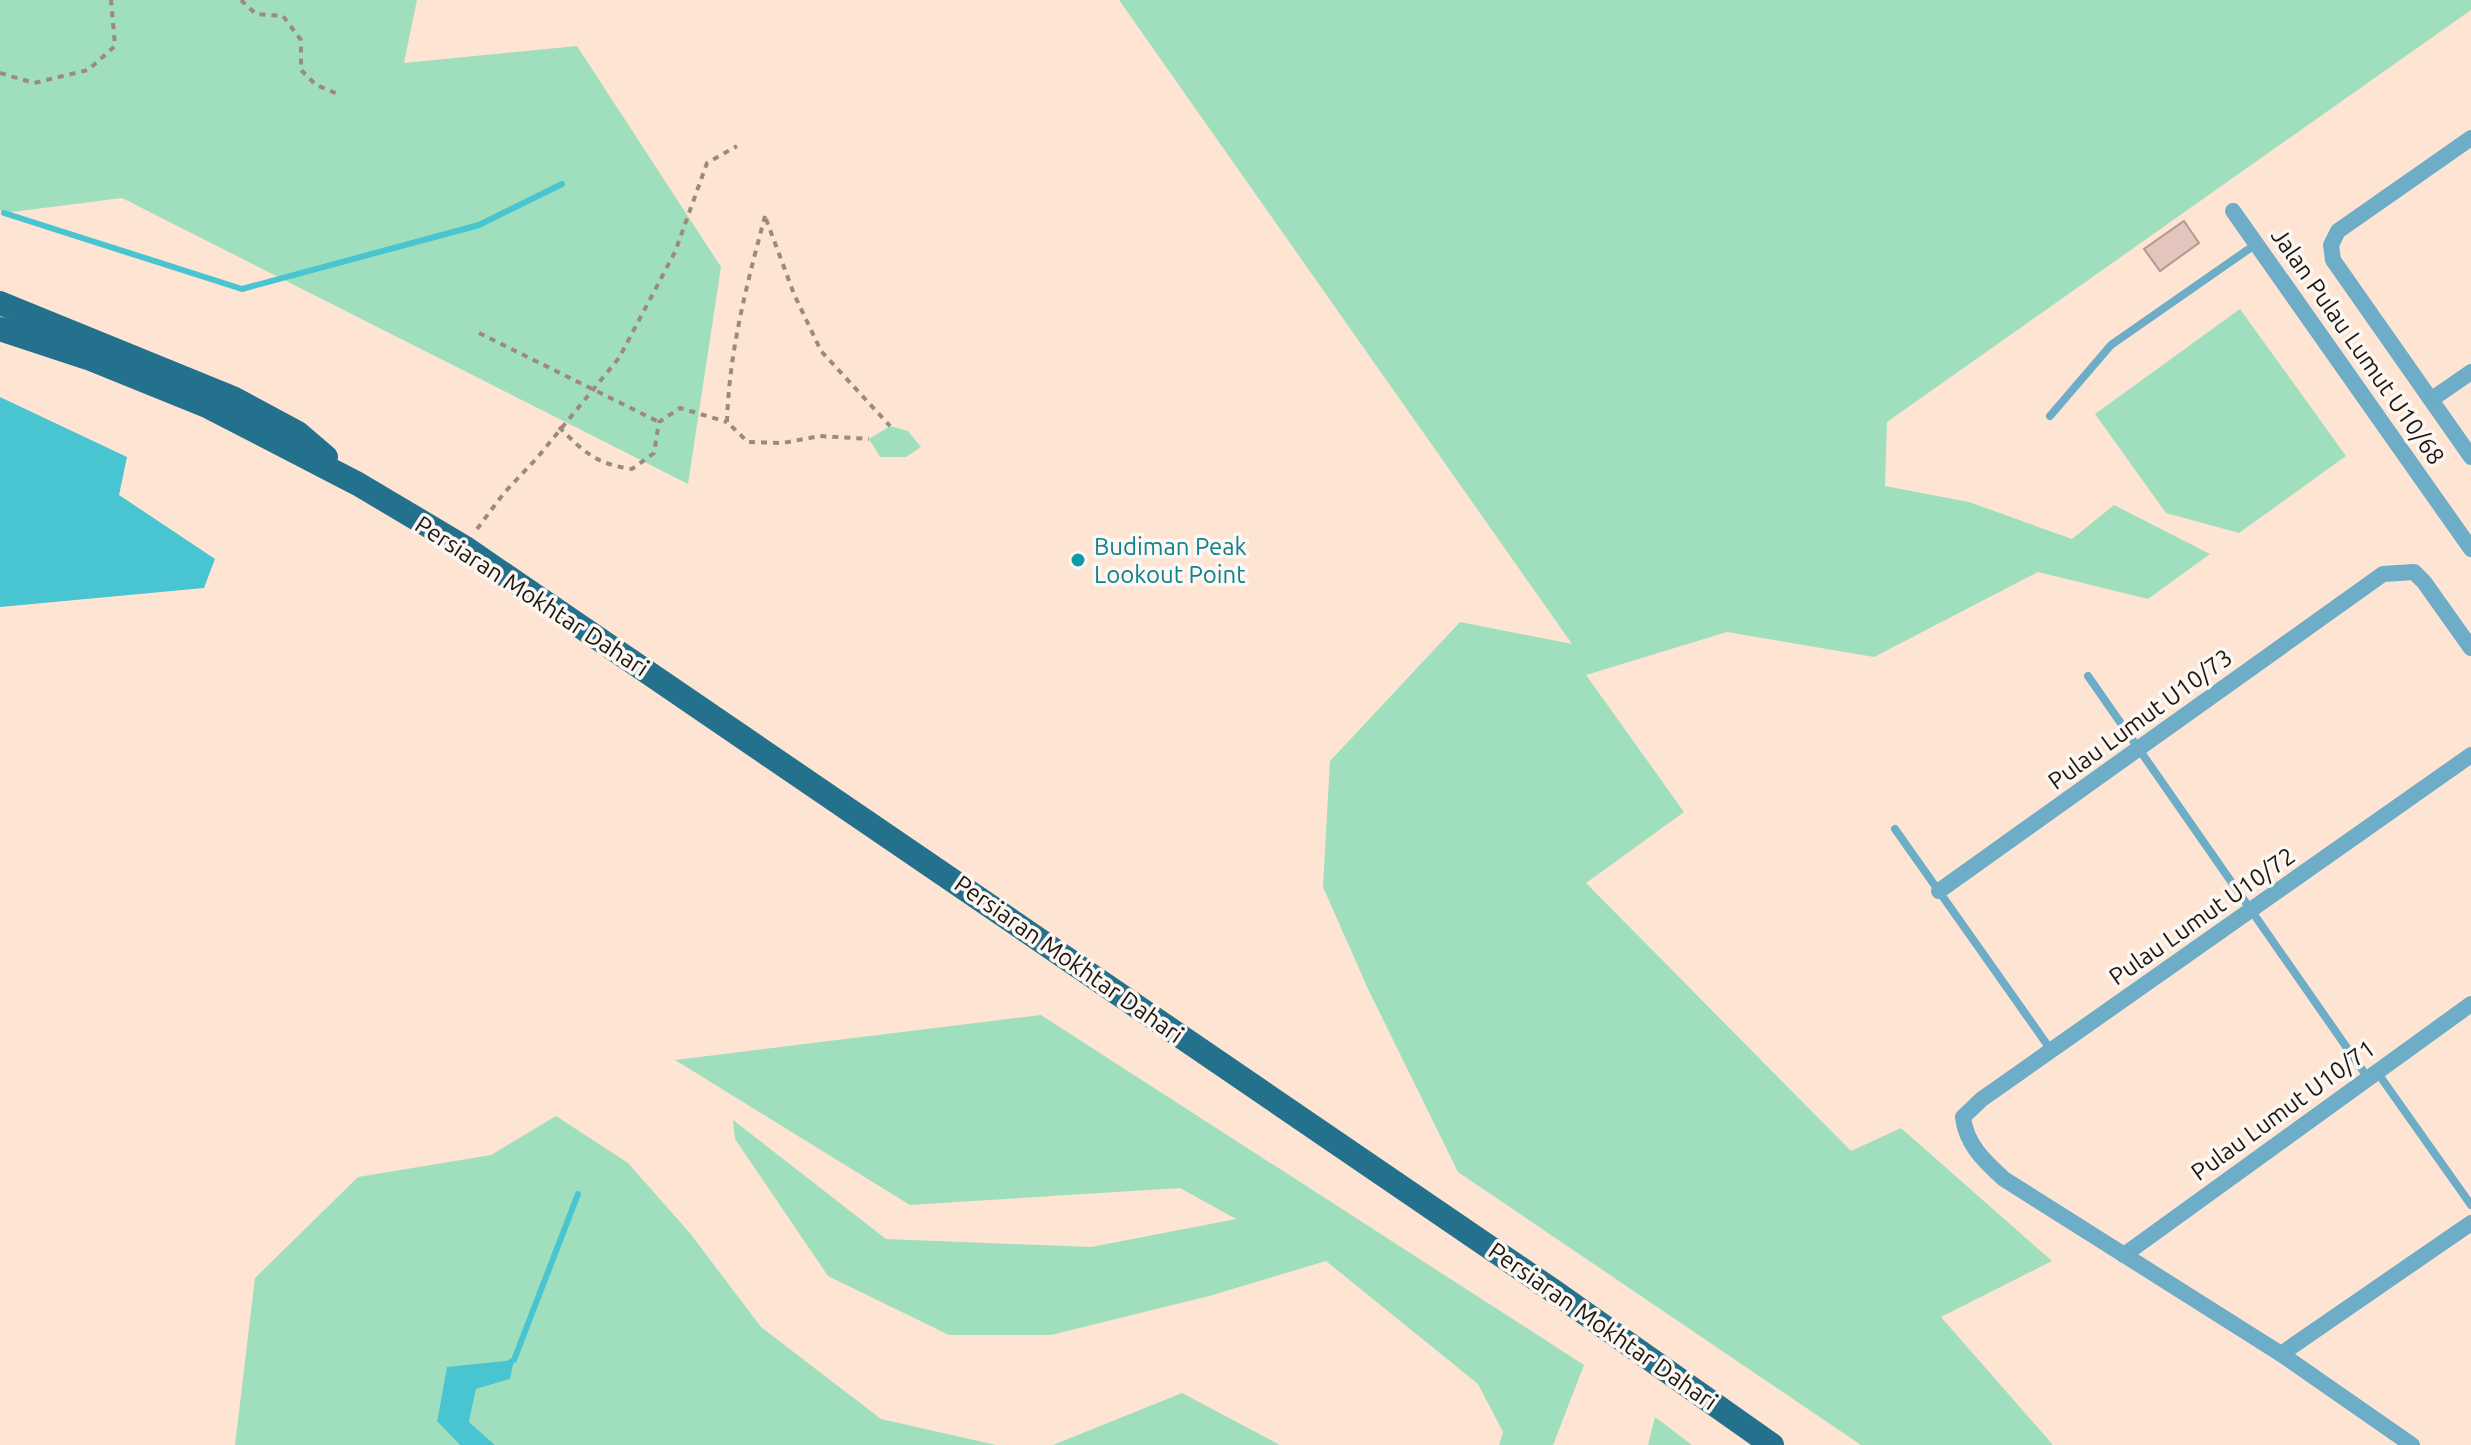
<svg xmlns="http://www.w3.org/2000/svg" width="2471" height="1445" viewBox="0 0 2471 1445" font-family="Ubuntu,sans-serif">
  <rect width="100%" height="100%" fill="#fee5d3"/>
  <g fill="#a0dfbd">
    <polygon points="0,0 417,0 404,63 577,46 721,267 688,484 122,198 4,213 0,210"/>
    <polygon points="1119,0 2471,0 2471,10 1887,422 1885,486 1969,502 2072,539 2114,505 2210,554 2148,599 2038,572 1874,657 1727,632 1586,675 1684,812 1586,883 1851,1151 1901,1128 2052,1261 1941,1317 2053,1445 1861,1445 1458,1172 1368,989 1323,887 1330,761 1460,622 1572,644"/>
    <polygon points="2240,309 2346,456 2239,533 2166,513 2095,414"/>
    <polygon points="890,426 908,431 921,447 906,457 880,457 869,439"/>
    <polygon points="1041,1015 1584,1365 1553,1445 1499,1445 1503,1432 1478,1384 1326,1261 1209,1296 1051,1335 949,1335 828,1276 735,1139 733,1120 886,1239 1091,1247 1236,1219 1180,1188 910,1205 675,1060"/>
    <polygon points="556,1116 628,1163 689,1232 761,1327 881,1419 996,1445 495,1445 469,1422 476,1389 510,1379 447,1368 437,1420 460,1445 235,1445 255,1278 358,1177 491,1155"/>
    <polygon points="1182,1393 1280,1445 1053,1445"/>
    <polygon points="1655,1417 1692,1445 1648,1445"/>
  </g>
  <g fill="#48c5d0">
    <polygon points="0,397 127,457 119,495 215,559 204,588 0,607"/>
    <polygon points="514,1360 510,1379 476,1389 469,1422 495,1445 460,1445 437,1421 447,1367"/>
  </g>
  <g fill="none" stroke-linecap="round" stroke-linejoin="round">
    <g stroke="#48c5d0" stroke-width="6">
      <polyline points="4,213 242,289 479,225 562,184"/>
      <polyline points="509,1363 514,1360 578,1194"/>
    </g>
  </g>
  <polygon fill="#e4c5be" stroke="#b59892" stroke-width="2" points="2184,221 2199,243 2160,271 2144,249"/>
  <g fill="none" stroke-linecap="round" stroke-linejoin="round">
    <g stroke="#9c8a7d" stroke-width="4" stroke-dasharray="6 6" stroke-linecap="butt">
      <polyline points="241,0 256,14 283,16 301,40 301,70 316,85 338,94"/>
      <polyline points="0,73 34,83 88,70 115,46 111,0"/>
      <path d="M765,216C747,284 729,351 727,422L748,442L783,443L820,436L869,439"/>
      <polyline points="766,219 794,294 821,351 890,426"/>
      <polyline points="479,333 659,422"/>
      <path d="M559,427C585,453 596,464 632,469L654,453L659,422L680,408L727,422"/>
      <polyline points="477,529 504,493 537,458 619,358 675,252 707,163 737,146"/>
    </g>
    <g stroke="#6dadc8" stroke-width="8">
      <polyline points="2050,416 2111,345 2256,244"/>
      <polyline points="2088,676 2368,1078"/>
      <polyline points="1895,829 2051,1050"/>
      <polyline points="2377,1072 2471,1205"/>
    </g>
    <g stroke="#6dadc8" stroke-width="16">
      <polyline points="2471,138 2338,231 2331,245 2333,260 2471,457"/>
      <polyline points="2233,211 2471,549"/>
      <polyline points="2432,399 2471,372"/>
      <polyline points="1939,891 2383,574 2414,572 2424,582 2471,648"/>
      <polyline points="2124,1255 2471,1004"/>
      <polyline points="2281,1354 2471,1223"/>
      <path d="M2412,1445L2281,1354L2004,1179C1984,1161 1966,1144 1963,1117L1982,1099L2471,755"/>
    </g>
    <g stroke="#23718d" stroke-width="24">
      <polyline points="0,303 233,398 298,433 326,457"/>
      <polyline points="0,329 88,358 209,407 358,484 464,547 1552,1290 1772,1445"/>
    </g>
  </g>
  <circle fill="#0f9aa8" stroke="#fcf7f3" stroke-width="3" cx="1078" cy="560" r="8"/>
  <g text-anchor="middle" dominant-baseline="central" stroke-width="7" stroke-linejoin="round" paint-order="stroke">
    <g font-size="24" fill="#1f1710" stroke="#fcf7f3">
      <text transform="translate(2358 346) rotate(55)">Jalan Pulau Lumut U10/68</text>
      <text transform="translate(532 596) rotate(33)">Persiaran Mokhtar Dahari</text>
      <text transform="translate(2140 719) rotate(-36)">Pulau Lumut U10/73</text>
      <text transform="translate(2202 916) rotate(-35)">Pulau Lumut U10/72</text>
      <text transform="translate(1069 959) rotate(35)">Persiaran Mokhtar Dahari</text>
      <text transform="translate(2283 1110) rotate(-36)">Pulau Lumut U10/71</text>
      <text transform="translate(1603 1326) rotate(35)">Persiaran Mokhtar Dahari</text>
    </g>
    <g font-size="24" fill="#0d838f" stroke="#fcf7f3" text-anchor="start">
      <text x="1094" y="546">Budiman Peak<tspan x="1094" dy="28">Lookout Point</tspan></text>
    </g>
  </g>
</svg>
